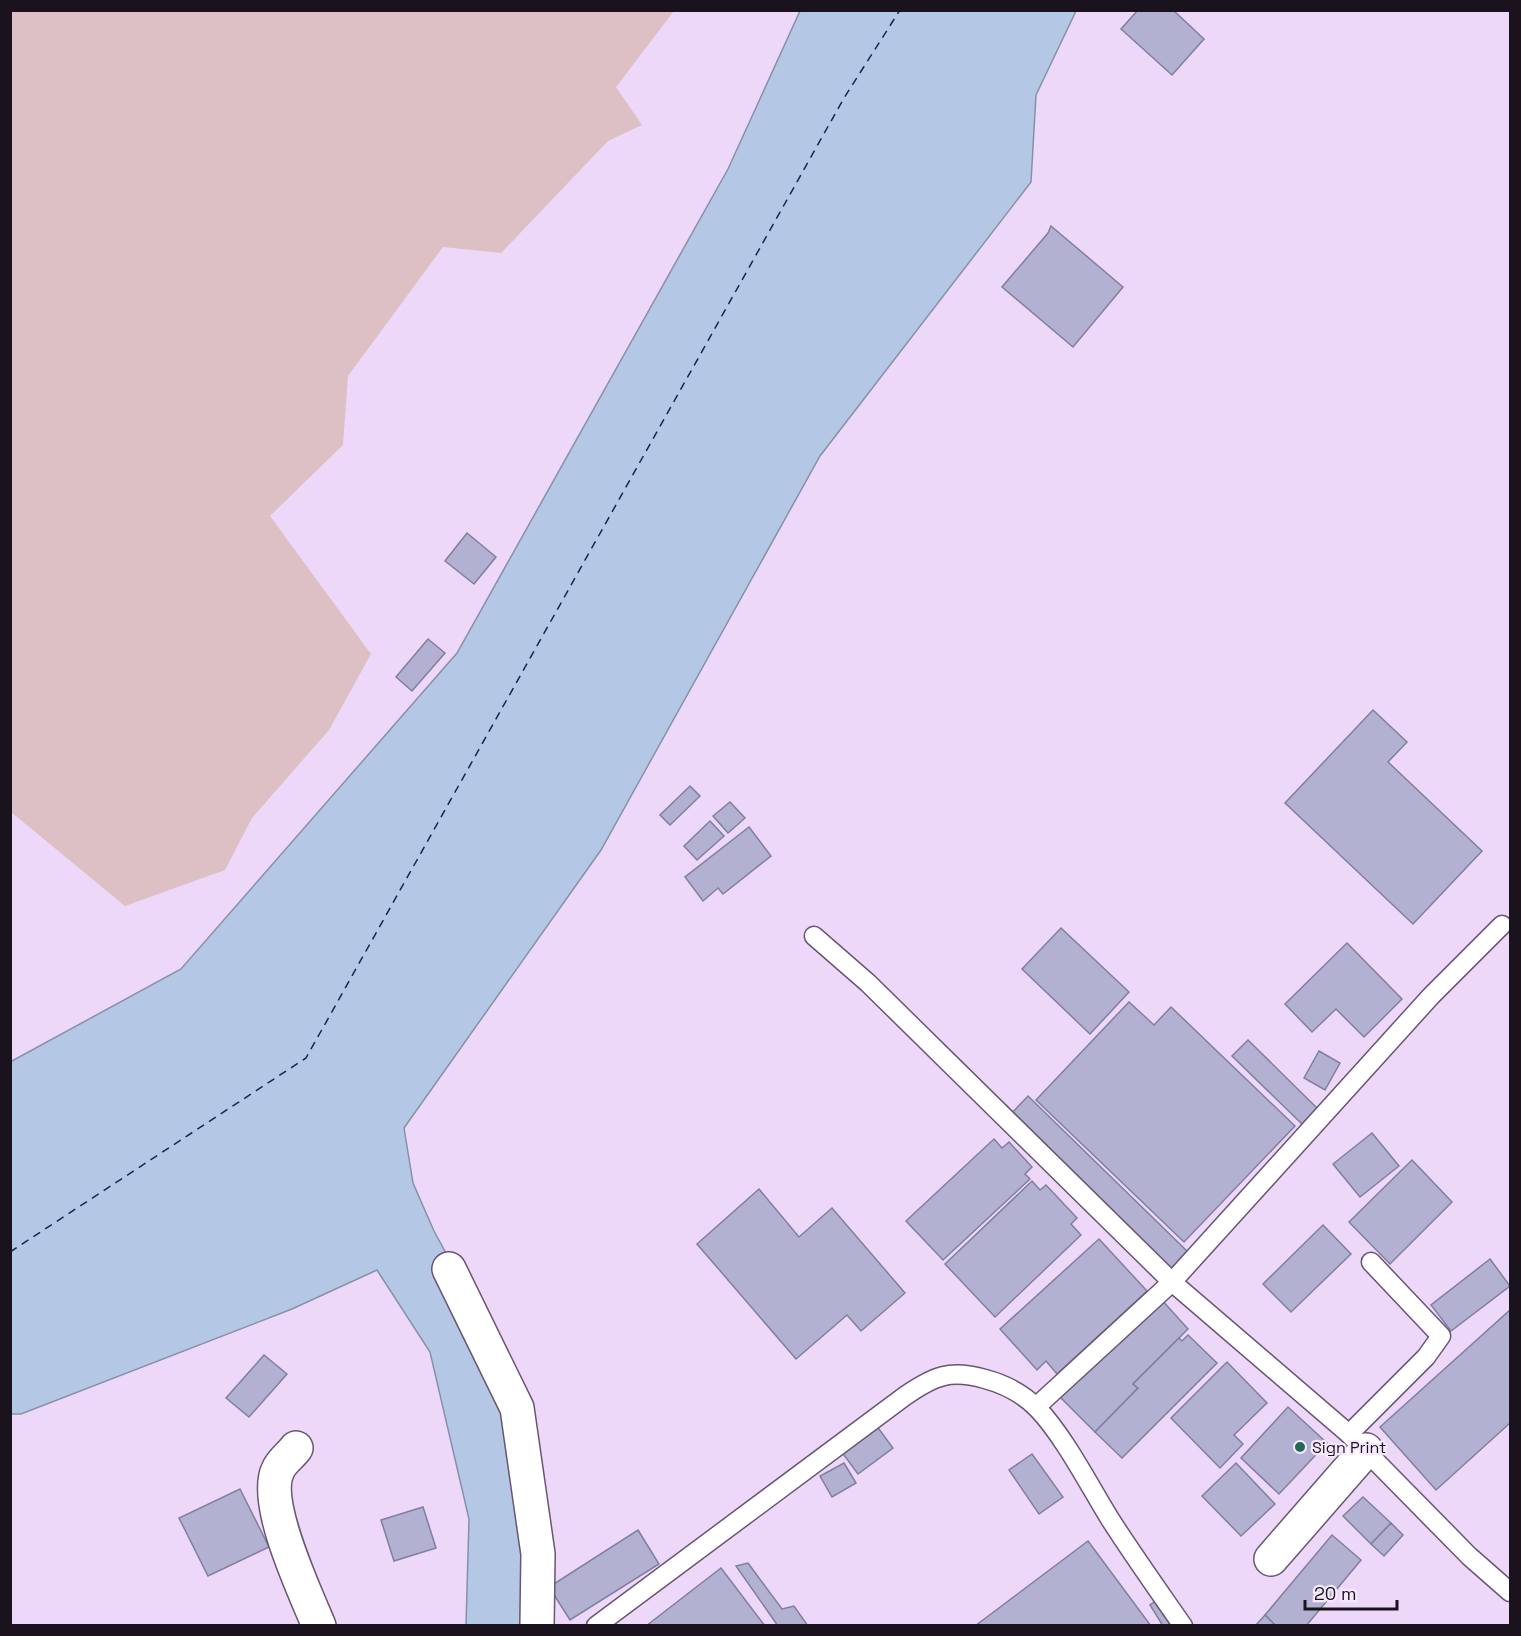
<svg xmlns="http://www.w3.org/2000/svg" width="1521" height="1636" viewBox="0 0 1521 1636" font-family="'Space Grotesk',sans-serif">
  <rect width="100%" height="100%" fill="#eed8f9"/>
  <polygon fill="#ddc0c3" points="10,11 674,11 616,87 642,125 608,141 501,253 443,247 348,376 343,445 270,516 371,654 329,730 252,818 225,870 125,906 11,812"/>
  <polygon fill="#b4c7e4" stroke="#8691a8" stroke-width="1.5" points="800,11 1076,11 1036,95 1031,182 820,456 601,850 404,1128 413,1183 434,1231 503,1358 530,1625 466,1625 469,1519 430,1352 377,1270 292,1309 21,1414 11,1414 10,1062 181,969 457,653 728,169"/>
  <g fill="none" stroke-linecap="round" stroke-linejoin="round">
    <polyline stroke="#10294f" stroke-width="1.5" stroke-dasharray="8 6" stroke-linecap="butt" points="10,1252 306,1058 844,98 900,10"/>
  </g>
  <g fill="#b2b1d2" stroke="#807fa0" stroke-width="1.5">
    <polygon points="1138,10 1173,10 1204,39 1172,75 1121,29"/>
    <polygon points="1051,226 1123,287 1073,347 1002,287 1048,233"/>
    <polygon points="467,533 496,557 474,584 445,561"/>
    <polygon points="428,639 445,653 412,691 396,677"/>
    <polygon points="1373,710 1407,742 1388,762 1482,851 1413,924 1285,803"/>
    <polygon points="690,786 700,796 670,825 660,815"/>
    <polygon points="730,802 745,818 728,833 713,816"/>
    <polygon points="710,821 724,836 697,860 684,846"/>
    <polygon points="749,827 771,856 723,894 718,888 703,901 685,877"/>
    <polygon points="1061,928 1129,992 1090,1034 1022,969"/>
    <polygon points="1347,943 1402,999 1364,1037 1336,1009 1312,1032 1285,1004"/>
    <polygon points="1129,1002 1154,1025 1171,1007 1295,1126 1184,1242 1036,1100"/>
    <polygon points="1248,1040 1318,1109 1303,1125 1232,1056"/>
    <polygon points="1319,1051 1340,1063 1325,1090 1304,1078"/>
    <polygon points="1028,1096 1188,1252 1170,1272 1010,1115"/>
    <polygon points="1372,1133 1399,1166 1360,1197 1333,1164"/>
    <polygon points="994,1139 1002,1148 1009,1142 1032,1167 1025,1174 1030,1179 943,1260 906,1221"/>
    <polygon points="1412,1160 1452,1202 1390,1264 1349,1222"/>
    <polygon points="1032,1181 1040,1190 1046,1185 1077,1218 1071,1224 1081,1235 995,1317 945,1264"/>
    <polygon points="759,1189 799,1237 832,1208 905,1293 861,1331 847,1315 796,1359 697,1244"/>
    <polygon points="1323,1225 1351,1254 1291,1312 1263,1284"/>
    <polygon points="1099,1239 1147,1291 1057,1374 1046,1361 1037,1370 1000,1329"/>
    <polygon points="1490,1259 1510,1286 1451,1331 1431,1305"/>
    <polygon points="1160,1298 1188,1329 1133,1384 1138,1388 1095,1432 1057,1394"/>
    <polygon points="1510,1310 1510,1423 1436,1490 1380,1427"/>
    <polygon points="1188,1335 1217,1363 1122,1458 1095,1432 1138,1388 1133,1384 1179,1338 1182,1341"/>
    <polygon points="264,1355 287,1374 249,1417 226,1398"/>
    <polygon points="1227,1362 1267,1403 1234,1435 1243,1444 1220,1468 1171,1418"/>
    <polygon points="1288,1407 1327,1443 1279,1494 1241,1458"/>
    <polygon points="873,1421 893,1448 858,1474 838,1447"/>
    <polygon points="1032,1454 1063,1497 1039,1514 1009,1470"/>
    <polygon points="844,1463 856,1483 832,1497 820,1476"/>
    <polygon points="1236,1463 1275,1504 1241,1536 1202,1496"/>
    <polygon points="240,1489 269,1547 208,1576 179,1518"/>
    <polygon points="1363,1497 1391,1523 1371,1544 1343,1516"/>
    <polygon points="423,1507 436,1548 394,1561 381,1520"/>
    <polygon points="1391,1523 1403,1535 1384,1556 1371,1544"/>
    <polygon points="638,1530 659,1564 570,1620 549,1587"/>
    <polygon points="1332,1535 1361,1560 1306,1626 1276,1626 1265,1615"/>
    <polygon points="1088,1541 1151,1626 975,1626"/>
    <polygon points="748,1563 782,1609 794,1606 808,1626 778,1626 736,1566"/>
    <polygon points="721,1568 765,1626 646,1626"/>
    <polygon points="1164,1595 1184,1626 1163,1626 1150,1605"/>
    <polygon points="1265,1615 1276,1626 1255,1626"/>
  </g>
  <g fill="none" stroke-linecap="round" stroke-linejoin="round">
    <defs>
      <g id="service">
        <polyline points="814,936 868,983 1172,1282 1349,1434 1469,1556 1510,1592"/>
        <polyline points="1036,1407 1172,1282 1431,996 1502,925"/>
        <polyline points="1349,1434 1426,1357 1441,1336 1371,1262"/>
        <path d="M596,1626L905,1396C934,1376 950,1369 985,1379C1004,1384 1023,1394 1037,1408C1064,1436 1089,1485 1110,1519C1133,1555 1158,1590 1183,1626"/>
      </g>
      <g id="minor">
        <polyline points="449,1269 517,1408 538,1554 537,1626"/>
        <path d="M296,1448C291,1455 281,1462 278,1470C262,1502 305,1592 319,1626"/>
        <polyline points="1271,1559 1366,1450"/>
      </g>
    </defs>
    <use href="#service" stroke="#695672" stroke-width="21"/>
    <use href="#minor" stroke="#695672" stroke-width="36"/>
    <use href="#service" stroke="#fff" stroke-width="18"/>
    <use href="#minor" stroke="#fff" stroke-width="33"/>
  </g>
  <circle fill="#256757" stroke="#f6e9fd" stroke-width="2" cx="1300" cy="1447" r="6"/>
  <g text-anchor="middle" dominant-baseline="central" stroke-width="4.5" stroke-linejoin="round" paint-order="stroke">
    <g font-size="16" fill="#1a121d" stroke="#f6e9fd" text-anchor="start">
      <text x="1312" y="1447">Sign Print</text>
    </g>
  </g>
  <rect width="1521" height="1636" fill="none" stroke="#1a121d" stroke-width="24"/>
  <path d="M1305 1600v9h92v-9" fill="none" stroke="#1a121d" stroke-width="3"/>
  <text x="1314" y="1600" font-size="18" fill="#1a121d" stroke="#f6e9fd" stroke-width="4.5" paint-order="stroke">20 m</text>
</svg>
